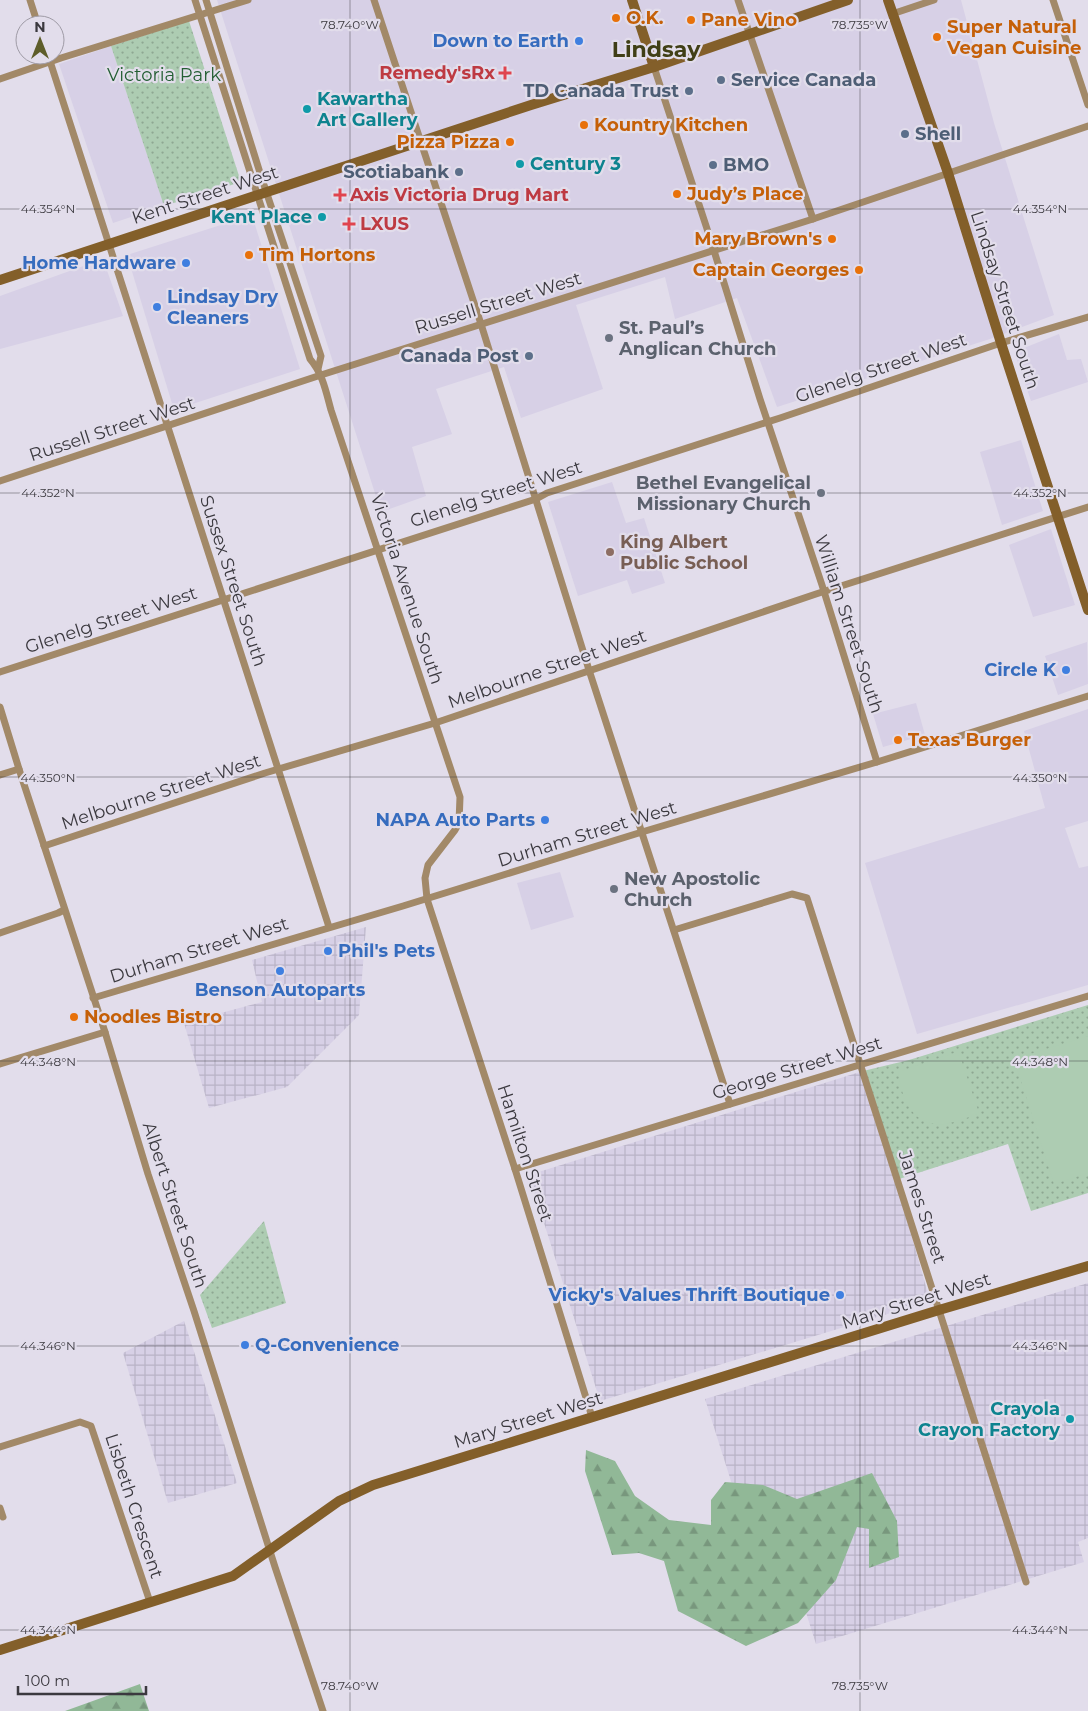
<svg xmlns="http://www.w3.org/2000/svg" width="1088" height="1711" viewBox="0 0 1088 1711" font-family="Montserrat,sans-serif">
  <defs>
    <pattern id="industrial-grid" width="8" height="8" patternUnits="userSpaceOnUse" patternTransform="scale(1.25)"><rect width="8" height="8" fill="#d7d0e6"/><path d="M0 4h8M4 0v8" fill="none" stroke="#b9b3c6"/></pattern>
    <pattern id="grass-dots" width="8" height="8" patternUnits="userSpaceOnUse" patternTransform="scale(1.25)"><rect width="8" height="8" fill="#adccb2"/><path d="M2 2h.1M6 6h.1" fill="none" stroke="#8ea792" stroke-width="1.8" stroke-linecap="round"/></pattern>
    <pattern id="forest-firs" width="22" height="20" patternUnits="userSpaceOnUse" patternTransform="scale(1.25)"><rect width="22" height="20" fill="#91b897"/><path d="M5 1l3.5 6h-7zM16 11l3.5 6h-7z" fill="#78977d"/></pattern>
  </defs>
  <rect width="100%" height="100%" fill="#e2ddeb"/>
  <g fill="#d7d0e6">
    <polygon points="217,0 961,0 994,123 1054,315 990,339 777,407 737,298 675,319 665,277 576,305 603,389 521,418 504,367 436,389 452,434 412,447 426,496 381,512"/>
    <polygon points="111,46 164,206 113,223 59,64"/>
    <polygon points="252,215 300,369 174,410 127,255"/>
    <polygon points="103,259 123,316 0,349 0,296"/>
    <polygon points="1059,334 1067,360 1081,359 1088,382 1031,401 1016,357 1019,350"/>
    <polygon points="1021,440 1043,511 1002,525 980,452"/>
    <polygon points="612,482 626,523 644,518 665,583 632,594 627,580 578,596 548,502"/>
    <polygon points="1051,529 1075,605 1033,617 1009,545"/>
    <polygon points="1087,642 1088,684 1058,695 1045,656"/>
    <polygon points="916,703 925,735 883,747 873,714"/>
    <polygon points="1088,709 1088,821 1065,828 1079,868 1088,866 1088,985 917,1034 865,863 1045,808 1024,731"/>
    <polygon points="560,872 574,917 531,930 517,883"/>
  </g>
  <g fill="url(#industrial-grid)">
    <polygon points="366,927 359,1015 287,1087 209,1108 184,1023 262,1002 252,960"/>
    <polygon points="863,1071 896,1180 930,1301 600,1401 529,1175"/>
    <polygon points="1088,1283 1088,1538 1078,1542 1084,1562 816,1644 772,1506 742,1516 705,1399"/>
    <polygon points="184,1321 237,1483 168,1503 123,1353"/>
  </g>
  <g fill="url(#grass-dots)">
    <polygon points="189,21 241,182 164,206 111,46"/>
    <polygon points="1088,1005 1088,1193 1031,1211 1008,1144 896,1180 863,1071 909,1060"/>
    <polygon points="264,1221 286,1303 212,1328 200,1295"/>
  </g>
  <g fill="url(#forest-firs)">
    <polygon points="586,1450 615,1461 635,1496 669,1520 711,1525 711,1500 725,1482 763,1485 797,1499 872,1473 897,1521 899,1557 869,1568 869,1529 857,1527 836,1580 798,1623 746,1646 678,1611 664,1561 639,1553 612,1555 585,1471"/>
    <polygon points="140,1684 149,1711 64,1711 65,1711"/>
  </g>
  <g fill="#adccb2">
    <polygon points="1088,1036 1088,1173 1054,1184 1014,1059"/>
    <path d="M954,1053L960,1056L979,1113C969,1117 957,1122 945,1124C912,1127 902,1099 898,1072Z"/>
  </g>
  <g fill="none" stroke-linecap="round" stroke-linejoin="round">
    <g stroke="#a28968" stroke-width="7">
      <polyline points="30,0 38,25"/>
      <path d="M195,0L310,359C323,374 326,392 331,410L460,797L459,823L455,830L428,865L425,878L427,899L515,1169L592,1417"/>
      <polyline points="206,0 261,176 321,356 318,369"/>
      <polyline points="374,0 481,324 589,670 730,1104"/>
      <polyline points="738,0 813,219"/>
      <polyline points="1053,0 1088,105"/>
      <polyline points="892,14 934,0"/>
      <polyline points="48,55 329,927"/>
      <polyline points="654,67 711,241 760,399 822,585 877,762"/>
      <polyline points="0,79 61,58 248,0"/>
      <polyline points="0,481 321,375 813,219 1088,126"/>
      <polyline points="0,672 536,499 547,493 780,418 1001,343 1088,317"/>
      <polyline points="0,707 19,769 105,1032 148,1174 194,1311 275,1567 323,1711"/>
      <polyline points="0,775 19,769"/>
      <polyline points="44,846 265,773 435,723 816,594 1088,507"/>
      <polyline points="674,930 792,894 807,898 1026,1582"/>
      <polyline points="0,933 58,913 64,910"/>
      <polyline points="93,998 403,906 642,832 877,762 1088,696"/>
      <polyline points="0,1064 105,1032"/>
      <polyline points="515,1169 1088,996"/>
      <polyline points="0,1447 80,1422 91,1426 150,1602"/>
      <polyline points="0,1508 3,1517"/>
    </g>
    <g stroke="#835f2a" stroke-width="10">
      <polyline points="632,0 654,67"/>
      <polyline points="888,0 948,173 1001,343 1088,610"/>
      <polyline points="0,280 531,105 654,67 848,0"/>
      <polyline points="0,1650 233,1576 339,1501 373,1485 939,1310 1088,1266"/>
    </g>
  </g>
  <path fill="none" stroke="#3b393f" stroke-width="1" stroke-opacity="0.45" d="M350,0V1711M860,0V1711M0,209H1088M0,493H1088M0,777H1088M0,1061H1088M0,1346H1088M0,1630H1088"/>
  <g fill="#e8710a" stroke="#e2ddeb" stroke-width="2">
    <circle cx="616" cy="18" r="5"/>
    <circle cx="691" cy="20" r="5"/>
    <circle cx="937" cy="37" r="5"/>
    <circle cx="584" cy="125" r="5"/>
    <circle cx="510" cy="142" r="5"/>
    <circle cx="677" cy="194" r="5"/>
    <circle cx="832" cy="239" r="5"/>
    <circle cx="249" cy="255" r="5"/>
    <circle cx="859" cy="270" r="5"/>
    <circle cx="898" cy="740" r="5"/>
    <circle cx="74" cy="1017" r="5"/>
  </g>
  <g fill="#3f7fe0" stroke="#e2ddeb" stroke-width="2">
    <circle cx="579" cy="41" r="5"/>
    <circle cx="186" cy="263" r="5"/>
    <circle cx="157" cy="307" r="5"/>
    <circle cx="1066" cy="670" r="5"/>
    <circle cx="545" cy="820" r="5"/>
    <circle cx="328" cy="951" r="5"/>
    <circle cx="280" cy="971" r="5"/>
    <circle cx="840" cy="1295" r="5"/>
    <circle cx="245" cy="1345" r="5"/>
  </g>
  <g fill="#e0444e" stroke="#e2ddeb" stroke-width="2">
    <path d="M502.5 65.5h5v5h5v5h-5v5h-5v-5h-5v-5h5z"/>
    <path d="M337.5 187.5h5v5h5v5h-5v5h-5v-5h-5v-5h5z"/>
    <path d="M346.5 216.5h5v5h5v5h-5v5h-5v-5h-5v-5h5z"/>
  </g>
  <g fill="#5c6f8a" stroke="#e2ddeb" stroke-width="2">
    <circle cx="721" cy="80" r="5"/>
    <circle cx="689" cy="91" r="5"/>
    <circle cx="905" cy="134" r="5"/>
    <circle cx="713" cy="165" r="5"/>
    <circle cx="459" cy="172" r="5"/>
    <circle cx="529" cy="356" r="5"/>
  </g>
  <g fill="#0f9aa8" stroke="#e2ddeb" stroke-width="2">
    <circle cx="307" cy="109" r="5"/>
    <circle cx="520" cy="164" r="5"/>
    <circle cx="322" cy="217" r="5"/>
    <circle cx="1070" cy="1419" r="5"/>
  </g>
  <g fill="#6b7280" stroke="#e2ddeb" stroke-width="2">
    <circle cx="609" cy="338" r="5"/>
    <circle cx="821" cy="493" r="5"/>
    <circle cx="614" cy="889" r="5"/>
  </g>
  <circle fill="#8d6e63" stroke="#e2ddeb" stroke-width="2" cx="610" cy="552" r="5"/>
  <g text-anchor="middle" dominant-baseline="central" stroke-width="4.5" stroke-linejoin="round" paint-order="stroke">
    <g font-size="18" font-weight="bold" fill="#c56008" stroke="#e2ddeb" text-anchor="start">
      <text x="626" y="18">O.K.</text>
      <text x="701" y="20">Pane Vino</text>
      <text x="947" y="27">Super Natural<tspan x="947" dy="21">Vegan Cuisine</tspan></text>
      <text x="594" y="125">Kountry Kitchen</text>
      <text x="500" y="142" text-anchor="end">Pizza Pizza</text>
      <text x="687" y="194">Judy’s Place</text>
      <text x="822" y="239" text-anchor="end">Mary Brown's</text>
      <text x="259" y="255">Tim Hortons</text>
      <text x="849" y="270" text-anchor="end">Captain Georges</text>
      <text x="908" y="740">Texas Burger</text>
      <text x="84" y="1017">Noodles Bistro</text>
    </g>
    <g font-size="18" font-weight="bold" fill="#366cbe" stroke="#e2ddeb" text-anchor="end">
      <text x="569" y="41">Down to Earth</text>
      <text x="176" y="263">Home Hardware</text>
      <text x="167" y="297" text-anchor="start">Lindsay Dry<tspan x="167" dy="21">Cleaners</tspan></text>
      <text x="1056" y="670">Circle K</text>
      <text x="535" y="820">NAPA Auto Parts</text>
      <text x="338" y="951" text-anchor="start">Phil's Pets</text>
      <text x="280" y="990" text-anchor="middle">Benson Autoparts</text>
      <text x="830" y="1295">Vicky's Values Thrift Boutique</text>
      <text x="255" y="1345" text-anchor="start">Q-Convenience</text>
    </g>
    <g font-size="18" font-weight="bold" fill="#be3a42" stroke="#e2ddeb" text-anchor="start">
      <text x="495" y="73" text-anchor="end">Remedy'sRx</text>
      <text x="350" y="195">Axis Victoria Drug Mart</text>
      <text x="360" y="224">LXUS</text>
    </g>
    <g font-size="18" fill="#235e33" stroke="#e2ddeb">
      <text x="164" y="75">Victoria Park</text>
    </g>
    <g font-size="18" font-weight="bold" fill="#4e5e75" stroke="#e2ddeb" text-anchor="start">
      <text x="731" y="80">Service Canada</text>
      <text x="679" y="91" text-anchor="end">TD Canada Trust</text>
      <text x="915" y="134">Shell</text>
      <text x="723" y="165">BMO</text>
      <text x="449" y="172" text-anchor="end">Scotiabank</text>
      <text x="519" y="356" text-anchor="end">Canada Post</text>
    </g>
    <g font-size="18" font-weight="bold" fill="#0d838f" stroke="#e2ddeb" text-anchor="start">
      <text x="317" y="99">Kawartha<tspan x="317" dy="21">Art Gallery</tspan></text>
      <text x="530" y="164">Century 3</text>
      <text x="312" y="217" text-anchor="end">Kent Place</text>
      <text x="1060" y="1409" text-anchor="end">Crayola<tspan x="1060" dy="21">Crayon Factory</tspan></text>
    </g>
    <g font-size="18" fill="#3b393f" stroke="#e2ddeb">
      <text transform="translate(205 195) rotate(-18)">Kent Street West</text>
      <text transform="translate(1005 300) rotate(72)">Lindsay Street South</text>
      <text transform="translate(498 303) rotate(-17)">Russell Street West</text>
      <text transform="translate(881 368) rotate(-19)">Glenelg Street West</text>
      <text transform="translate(112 429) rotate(-18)">Russell Street West</text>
      <text transform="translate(496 494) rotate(-18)">Glenelg Street West</text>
      <text transform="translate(233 581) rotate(72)">Sussex Street South</text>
      <text transform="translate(407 589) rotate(72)">Victoria Avenue South</text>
      <text transform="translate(111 620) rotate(-18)">Glenelg Street West</text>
      <text transform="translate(849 624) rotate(72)">William Street South</text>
      <text transform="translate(547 669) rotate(-19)">Melbourne Street West</text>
      <text transform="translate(161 792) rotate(-18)">Melbourne Street West</text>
      <text transform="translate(587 834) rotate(-17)">Durham Street West</text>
      <text transform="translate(199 950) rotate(-17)">Durham Street West</text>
      <text transform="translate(797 1068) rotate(-17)">George Street West</text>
      <text transform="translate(525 1153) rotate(72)">Hamilton Street</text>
      <text transform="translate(175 1205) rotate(72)">Albert Street South</text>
      <text transform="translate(922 1207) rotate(72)">James Street</text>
      <text transform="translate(916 1301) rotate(-17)">Mary Street West</text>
      <text transform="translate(528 1420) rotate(-17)">Mary Street West</text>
      <text transform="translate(134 1506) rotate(72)">Lisbeth Crescent</text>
    </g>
    <g font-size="18" font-weight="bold" fill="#5b616d" stroke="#e2ddeb" text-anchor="start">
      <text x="619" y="328">St. Paul’s<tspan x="619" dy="21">Anglican Church</tspan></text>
      <text x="811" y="483" text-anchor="end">Bethel Evangelical<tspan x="811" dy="21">Missionary Church</tspan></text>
      <text x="624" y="879">New Apostolic<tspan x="624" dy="21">Church</tspan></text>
    </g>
    <g font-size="18" font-weight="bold" fill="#785e54" stroke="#e2ddeb" text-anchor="start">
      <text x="620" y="542">King Albert<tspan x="620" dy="21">Public School</tspan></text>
    </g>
    <g font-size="22" font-weight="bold" fill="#403f16" stroke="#e2ddeb">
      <text x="656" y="49">Lindsay</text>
    </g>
  </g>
  <g font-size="12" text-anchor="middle" fill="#3b393f" stroke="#e2ddeb" stroke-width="4.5" stroke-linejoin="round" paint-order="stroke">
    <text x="350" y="29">78.740°W</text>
    <text x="860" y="29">78.735°W</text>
    <text x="48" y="213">44.354°N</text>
    <text x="1040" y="213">44.354°N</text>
    <text x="48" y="497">44.352°N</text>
    <text x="1040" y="497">44.352°N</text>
    <text x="48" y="782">44.350°N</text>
    <text x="1040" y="782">44.350°N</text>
    <text x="48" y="1066">44.348°N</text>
    <text x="1040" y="1066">44.348°N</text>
    <text x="48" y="1350">44.346°N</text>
    <text x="1040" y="1350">44.346°N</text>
    <text x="48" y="1634">44.344°N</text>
    <text x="1040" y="1634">44.344°N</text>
    <text x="350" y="1690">78.740°W</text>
    <text x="860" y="1690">78.735°W</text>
  </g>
  <g transform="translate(40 40)"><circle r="24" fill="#e2ddeb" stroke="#9f9ba6"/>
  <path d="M0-4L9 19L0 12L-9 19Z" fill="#5e5d2a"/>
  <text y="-8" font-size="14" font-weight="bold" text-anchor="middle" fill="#3b393f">N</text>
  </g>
  <path d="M18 1686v8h128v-8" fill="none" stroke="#3b393f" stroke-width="2.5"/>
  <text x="25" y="1686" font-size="15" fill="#3b393f" stroke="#e2ddeb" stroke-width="4" paint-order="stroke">100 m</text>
</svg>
